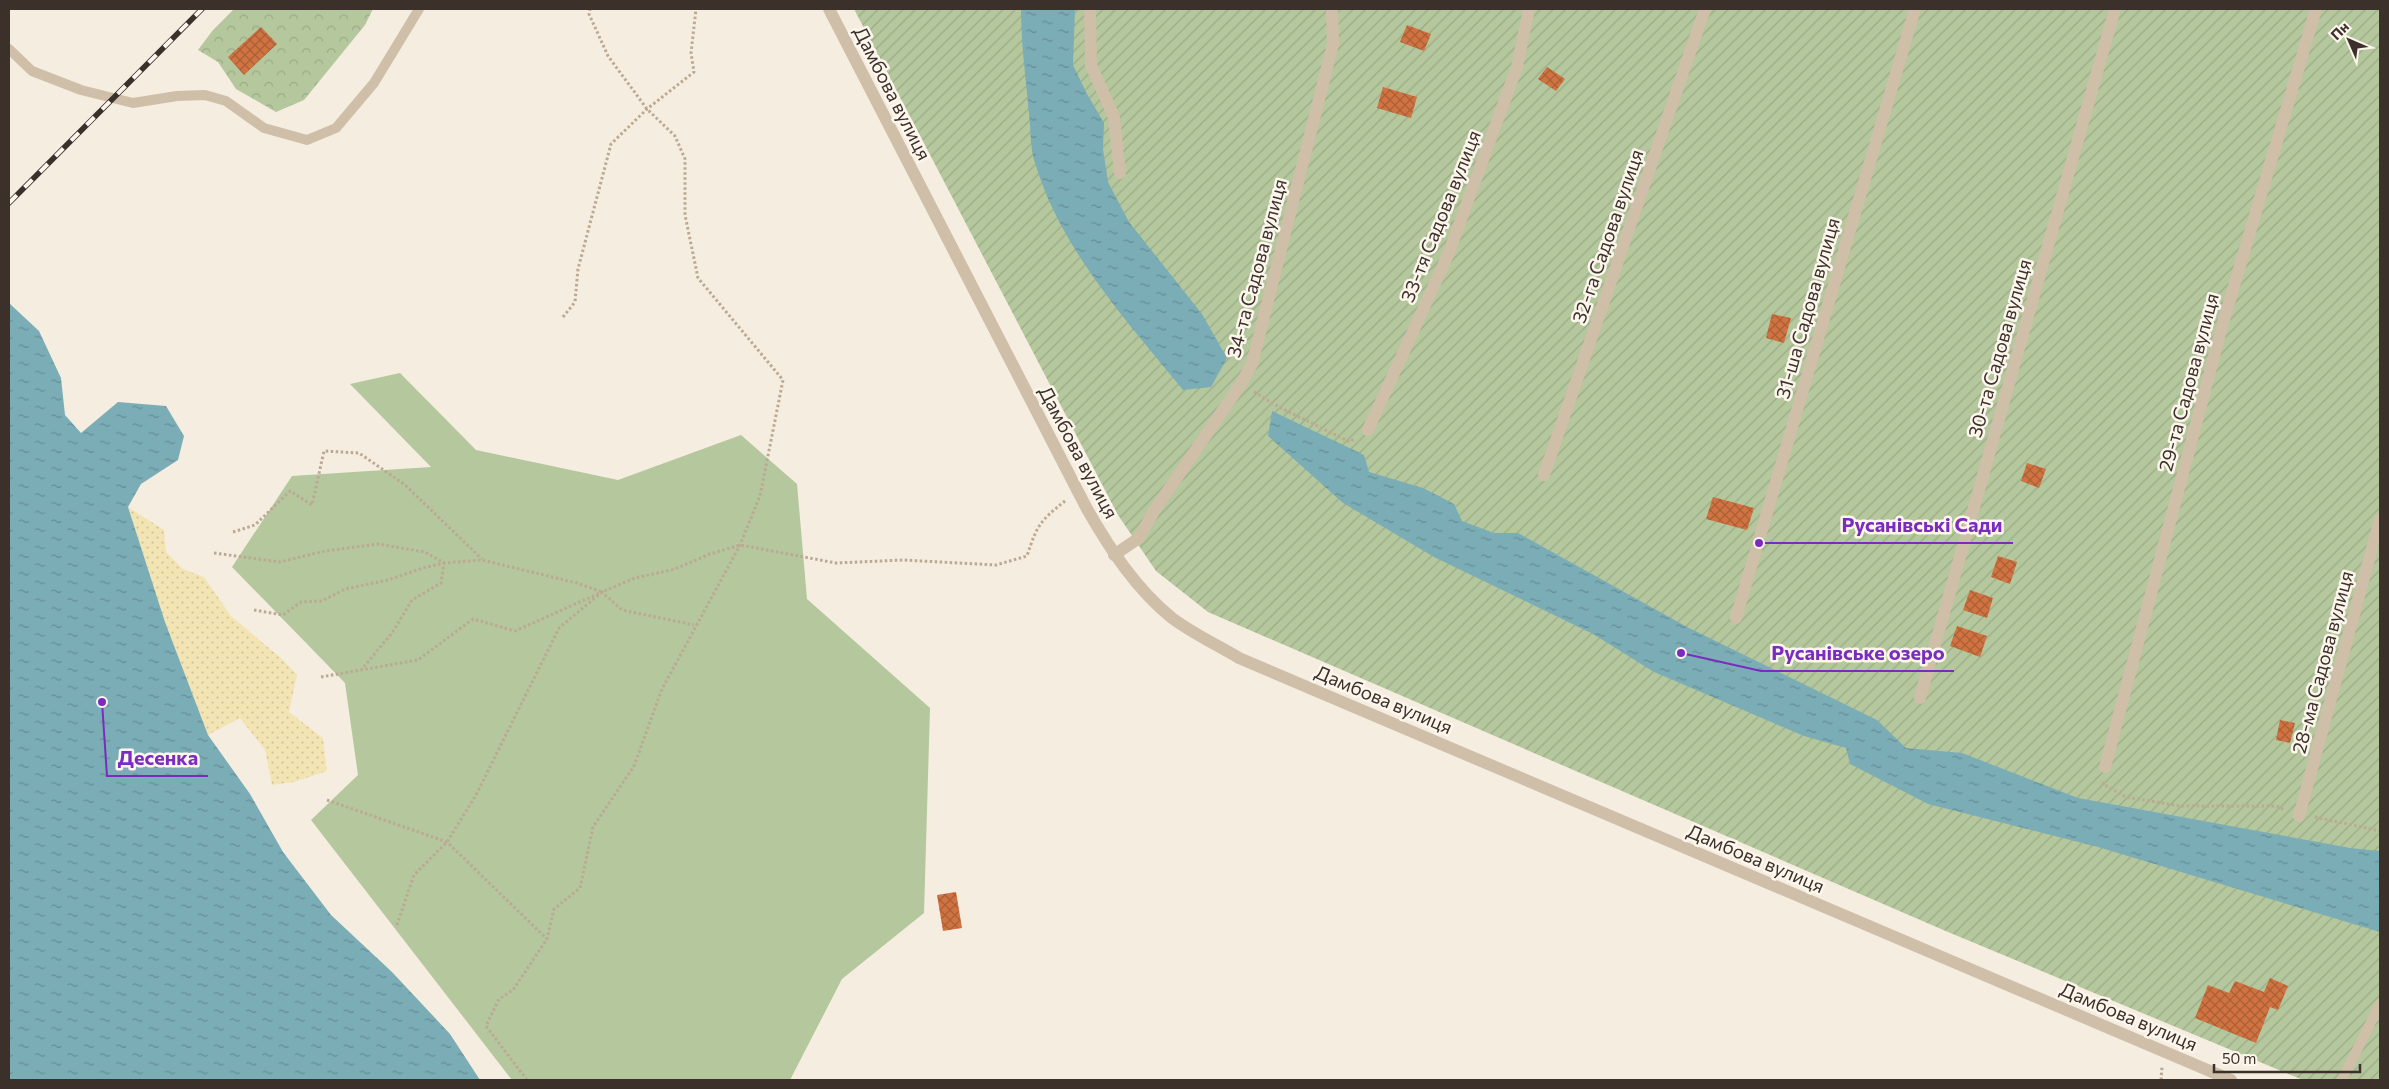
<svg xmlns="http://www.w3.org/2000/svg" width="2389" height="1089" viewBox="0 0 2389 1089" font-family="Commissioner,sans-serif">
  <defs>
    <pattern id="forest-crowns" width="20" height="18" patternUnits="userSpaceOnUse" patternTransform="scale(1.25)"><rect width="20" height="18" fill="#b4c79d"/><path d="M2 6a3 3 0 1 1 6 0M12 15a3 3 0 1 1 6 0" fill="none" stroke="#9cab87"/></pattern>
    <pattern id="sand-dots" width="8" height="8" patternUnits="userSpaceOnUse" patternTransform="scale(1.25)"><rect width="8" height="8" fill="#f3e4b4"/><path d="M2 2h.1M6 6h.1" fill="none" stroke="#d1c49b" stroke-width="1.8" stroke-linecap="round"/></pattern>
    <pattern id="garden-furrows" width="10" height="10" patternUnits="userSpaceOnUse" patternTransform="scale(1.25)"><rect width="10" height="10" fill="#b4c79d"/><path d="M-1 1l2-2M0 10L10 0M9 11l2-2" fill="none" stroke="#9cab87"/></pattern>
    <pattern id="water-ripples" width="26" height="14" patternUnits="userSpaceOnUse" patternTransform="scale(1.25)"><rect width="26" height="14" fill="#7badb6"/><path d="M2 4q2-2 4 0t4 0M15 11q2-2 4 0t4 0" fill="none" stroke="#668d94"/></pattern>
    <pattern id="building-cross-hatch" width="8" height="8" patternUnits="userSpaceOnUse" patternTransform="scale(1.25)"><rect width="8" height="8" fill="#d17341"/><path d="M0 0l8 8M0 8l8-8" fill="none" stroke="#ab5f37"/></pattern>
  </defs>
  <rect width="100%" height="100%" fill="#f5eddf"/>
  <polygon fill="#b4c79d" points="400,373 476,450 618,480 741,435 797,484 807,599 930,708 924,913 842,979 790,1080 512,1080 311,820 358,775 345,683 232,567 292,476 431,467 350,384"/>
  <polygon fill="url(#forest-crowns)" points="234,9 373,9 365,25 304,100 276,112 236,89 218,62 198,50 213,30"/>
  <polygon fill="url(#sand-dots)" points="128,507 164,530 166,552 183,569 204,577 231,616 282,659 297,675 289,712 323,738 327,771 294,782 272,785 265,750 240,718 208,735 165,622"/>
  <polygon fill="url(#garden-furrows)" points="854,9 2380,9 2380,1080 2303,1080 1948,932 1208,612 1156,571 1118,515"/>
  <g fill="url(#water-ripples)">
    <path d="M1021,9H1075L1073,65L1087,94L1104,123L1103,149L1108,182L1129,222L1202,314L1227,358L1211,387L1183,390C1127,321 1061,250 1035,163C1030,149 1031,130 1029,114C1026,79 1021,44 1021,9Z"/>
    <polygon points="9,303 39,331 61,378 65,415 81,433 118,402 166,406 184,436 178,460 141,484 128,507 165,622 208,735 250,794 283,852 331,915 392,972 450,1034 480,1080 9,1080"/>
    <polygon points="1272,411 1364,455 1369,472 1423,488 1454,504 1462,521 1494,533 1518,533 1687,627 1877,720 1906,748 1962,753 2078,798 2350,848 2380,851 2380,932 2098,847 1928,804 1850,764 1846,748 1804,736 1654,672 1593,634 1434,557 1343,503 1268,436"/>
  </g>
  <g fill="url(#building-cross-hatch)">
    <polygon points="1407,25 1431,34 1424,51 1400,42"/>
    <polygon points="261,27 277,44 244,75 228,57"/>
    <polygon points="1547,67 1565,79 1556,91 1538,79"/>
    <polygon points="1383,87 1417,97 1411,118 1377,108"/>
    <polygon points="1772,314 1791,318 1784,343 1766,338"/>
    <polygon points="2027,463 2046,469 2039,488 2021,481"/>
    <polygon points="1713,497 1754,508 1747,530 1706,519"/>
    <polygon points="1998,556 2017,562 2010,584 1991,577"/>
    <polygon points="1970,590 1993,598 1987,618 1963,610"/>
    <polygon points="1957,626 1987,636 1980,657 1950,646"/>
    <polygon points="2280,720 2295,723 2290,743 2276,740"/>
    <polygon points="956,892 962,928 943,931 937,895"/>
    <polygon points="2270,978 2288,986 2278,1010 2270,1007 2256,1043 2195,1018 2208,985 2229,993 2235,981 2264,992"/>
  </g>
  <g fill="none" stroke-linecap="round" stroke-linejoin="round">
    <g stroke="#bba993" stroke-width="3" stroke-dasharray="2.5 2.5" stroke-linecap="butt">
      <polyline points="563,317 575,302 578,269 611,144 647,109 694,72 691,53 696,9"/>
      <polyline points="1254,392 1279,407 1350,442 1355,438"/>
      <polyline points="233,532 255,525 290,491 312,505 324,451 359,453 404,484 482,559"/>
      <polyline points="214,553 280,562 325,551 378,544 425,552 444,563 482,560 577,583 602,592"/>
      <polyline points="254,610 283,615 301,602 322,601 345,589 388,580 423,568 444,563 441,583 412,600 392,633 362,669"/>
      <polyline points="321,677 418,660 473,619 515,631 602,592 622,610 694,625"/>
      <polyline points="2104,782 2103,784 2126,797 2180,806 2277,806 2285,810"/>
      <polyline points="327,800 447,842 547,939"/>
      <polyline points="2315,817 2380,831"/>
      <path d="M397,925L414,875L447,842L476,795L559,628L602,592L635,578L675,569L710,554L740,545L836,563L903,560L996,565L1027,556C1037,525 1040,521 1065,501"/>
      <polyline points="527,1080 486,1026 499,999 513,990 547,939 554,909 580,888 593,827 634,766 662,689 740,545 760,496 783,380 698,278 685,215 685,159 675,136 647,109 608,56 589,14 590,9"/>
      <polyline points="2161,1080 2162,1067"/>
    </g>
    <g stroke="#cfbfa9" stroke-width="10">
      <polyline points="9,49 32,71 81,90 133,103 177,96 205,95 226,101 264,128 307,140 336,128 374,83 419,9"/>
      <polyline points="2342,1080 2380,1004"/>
    </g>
    <g stroke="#cfbfa9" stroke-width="12">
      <path d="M829,9L1087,509C1110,549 1136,589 1172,618C1192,633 1217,645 1239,658L2231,1080"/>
      <polyline points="1090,9 1091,65 1114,117 1120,173"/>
      <polyline points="1368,430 1448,255 1517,67 1529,9"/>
      <polyline points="1544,475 1705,9"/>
      <polyline points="1114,555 1139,538 1154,511 1241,384 1252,364 1333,44 1332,9"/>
      <polyline points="1736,618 1915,9"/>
      <polyline points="1920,698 2115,9"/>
      <polyline points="2105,767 2221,330 2316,9"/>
      <polyline points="2299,816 2380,519"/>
    </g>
    <defs>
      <polyline id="rail" points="9,203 202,9"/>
    </defs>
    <use href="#rail" stroke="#3c312a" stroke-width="5.5"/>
    <use href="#rail" stroke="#fcf6ed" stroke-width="4" stroke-dasharray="11" stroke-linecap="butt"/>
  </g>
  <g text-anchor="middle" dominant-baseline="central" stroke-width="5" stroke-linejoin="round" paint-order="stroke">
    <g font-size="19" fill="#3c312a" stroke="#fcf6ed">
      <text transform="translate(893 93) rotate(63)">Дамбова вулиця</text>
      <text transform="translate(1440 216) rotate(-68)">33-тя Садова вулиця</text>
      <text transform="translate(1607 236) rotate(-71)">32-га Садова вулиця</text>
      <text transform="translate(1256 268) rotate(-75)">34-та Садова вулиця</text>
      <text transform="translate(1807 308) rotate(-74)">31-ша Садова вулиця</text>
      <text transform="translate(1999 348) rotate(-74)">30-та Садова вулиця</text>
      <text transform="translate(2188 382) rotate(-75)">29-та Садова вулиця</text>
      <text transform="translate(1079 452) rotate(62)">Дамбова вулиця</text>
      <text transform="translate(2322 662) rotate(-75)">28-ма Садова вулиця</text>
      <text transform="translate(1384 699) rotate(23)">Дамбова вулиця</text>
      <text transform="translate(1756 858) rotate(23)">Дамбова вулиця</text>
      <text transform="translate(2129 1016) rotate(23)">Дамбова вулиця</text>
    </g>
  </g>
  <path fill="none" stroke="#7b2cbf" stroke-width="2" d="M1759 543L1832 543H2013M1681 653L1761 671H1954M102 702L107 776H208"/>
  <g fill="#7b2cbf" stroke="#fcf6ed" stroke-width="2">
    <circle cx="1759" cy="543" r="5"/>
    <circle cx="1681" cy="653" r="5"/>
    <circle cx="102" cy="702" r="5"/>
  </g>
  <g font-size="20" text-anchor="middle" font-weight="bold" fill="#7b2cbf" stroke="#fcf6ed" stroke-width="5" stroke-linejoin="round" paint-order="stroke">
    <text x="1922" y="532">Русанівські Сади</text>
    <text x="1858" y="660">Русанівське озеро</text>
    <text x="158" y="765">Десенка</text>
  </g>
  <rect width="2389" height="1089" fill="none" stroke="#3c312a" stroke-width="20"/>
  <g transform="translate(2349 40) rotate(315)" stroke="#fcf6ed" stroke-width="4" paint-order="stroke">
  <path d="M0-4L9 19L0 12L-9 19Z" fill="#3c312a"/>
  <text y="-8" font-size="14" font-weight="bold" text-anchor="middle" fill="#3c312a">Пн</text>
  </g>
  <path d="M2214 1064v8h146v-8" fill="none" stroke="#3c312a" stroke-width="2.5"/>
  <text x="2222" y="1064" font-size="15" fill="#3c312a" stroke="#fcf6ed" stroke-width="4" paint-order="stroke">50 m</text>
</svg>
